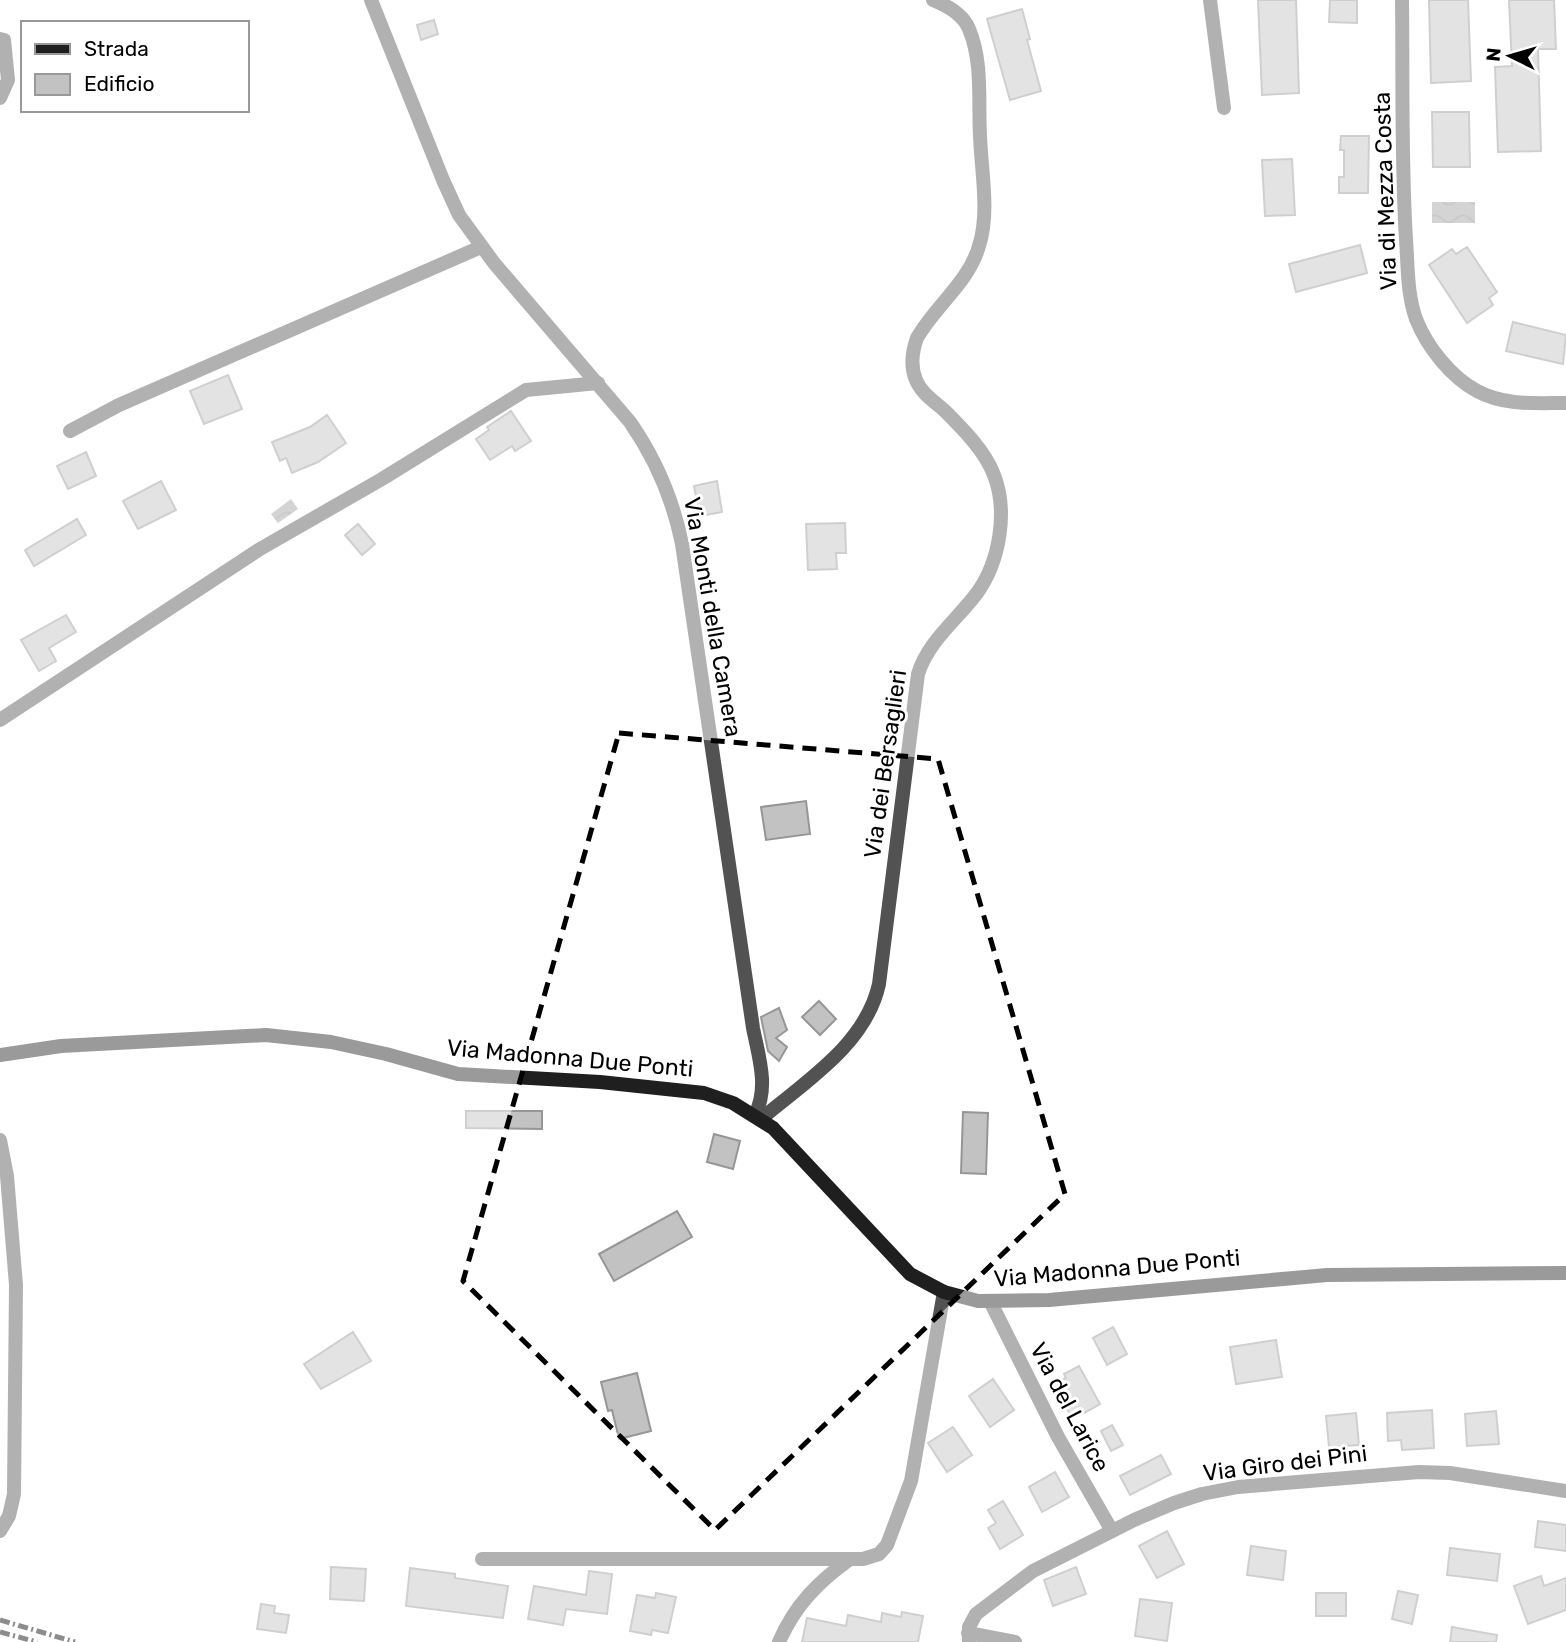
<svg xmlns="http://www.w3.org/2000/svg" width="1566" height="1642" viewBox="0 0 1566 1642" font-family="Rubik,sans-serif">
  <defs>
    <pattern id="water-waves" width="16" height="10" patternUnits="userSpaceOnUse" patternTransform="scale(1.75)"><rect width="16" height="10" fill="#a0a0a0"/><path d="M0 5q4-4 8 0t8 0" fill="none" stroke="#888"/></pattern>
  </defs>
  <rect width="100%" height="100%" fill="#fff"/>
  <g fill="url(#water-waves)">
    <rect x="1432" y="202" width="43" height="21"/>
    <polygon points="291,499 298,509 278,523 271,514"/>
  </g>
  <g fill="#c2c2c2" stroke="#969696" stroke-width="2">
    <polygon points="1258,0 1296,0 1299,93 1262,95"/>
    <polygon points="1330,0 1357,0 1357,23 1329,22"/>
    <polygon points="1429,0 1468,0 1471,81 1431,83"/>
    <polygon points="1509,0 1554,0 1556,49 1538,49 1541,151 1498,152 1495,67 1512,66"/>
    <polygon points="1022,9 1030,39 1027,40 1041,91 1010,100 987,19"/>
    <polygon points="434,20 438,34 421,40 417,25"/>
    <polygon points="1432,112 1469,112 1470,167 1433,167"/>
    <polygon points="1341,136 1369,136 1368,193 1339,193 1339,177 1344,177 1344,150 1340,150"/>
    <polygon points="1292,159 1295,215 1265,216 1262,160"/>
    <polygon points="1360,245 1367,273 1296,292 1289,264"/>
    <polygon points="1467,247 1497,292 1489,298 1493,305 1467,323 1429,265 1452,249 1456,254"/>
    <polygon points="1513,322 1566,335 1563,364 1506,351"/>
    <polygon points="228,375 242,409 204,424 190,391"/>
    <polygon points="511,411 531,441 515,451 512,446 490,460 476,439 489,430 487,427"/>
    <polygon points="327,415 346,443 318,462 292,473 286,458 280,461 272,442 310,427"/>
    <polygon points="86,452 96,476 68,489 57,466"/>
    <polygon points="161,481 176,510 138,529 123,501"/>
    <polygon points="717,481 722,512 700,516 694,486"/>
    <polygon points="77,519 86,535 34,566 25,550"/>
    <polygon points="845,523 846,553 836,553 837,569 808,570 806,524"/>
    <polygon points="358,524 375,544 362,555 345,535"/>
    <polygon points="66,615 76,632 49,648 56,661 39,671 21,640"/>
    <polygon points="806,801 810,834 766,840 761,807"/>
    <polygon points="819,1001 836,1019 820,1035 802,1017"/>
    <polygon points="779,1008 787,1030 776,1038 787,1047 779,1061 768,1051 761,1017"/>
    <polygon points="466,1111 542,1111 542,1129 466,1128"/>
    <polygon points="963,1112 988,1113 986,1174 961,1173"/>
    <polygon points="714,1134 740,1141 733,1169 707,1162"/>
    <polygon points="677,1211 692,1237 614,1281 599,1254"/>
    <polygon points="1113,1327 1127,1354 1107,1365 1093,1338"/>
    <polygon points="353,1332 371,1361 321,1389 304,1364"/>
    <polygon points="1276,1340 1282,1377 1236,1384 1230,1347"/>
    <polygon points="1079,1366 1100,1404 1084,1413 1082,1409 1071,1416 1053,1384 1066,1378 1064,1374"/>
    <polygon points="637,1373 651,1431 619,1439 612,1410 608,1411 601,1382"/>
    <polygon points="993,1379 1014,1410 990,1427 969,1396"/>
    <polygon points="1432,1410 1434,1448 1402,1450 1401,1440 1388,1441 1387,1413"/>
    <polygon points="1496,1411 1499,1444 1467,1446 1465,1414"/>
    <polygon points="1356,1413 1359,1445 1329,1447 1326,1416"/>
    <polygon points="1112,1425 1123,1445 1111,1451 1101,1431"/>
    <polygon points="953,1427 972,1455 947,1472 928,1443"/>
    <polygon points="1161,1455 1171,1474 1130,1495 1120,1476"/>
    <polygon points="1055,1472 1069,1497 1042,1512 1029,1487"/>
    <polygon points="1003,1501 1023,1535 1000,1549 988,1528 996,1523 988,1510"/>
    <polygon points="1538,1521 1566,1525 1566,1551 1535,1547"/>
    <polygon points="1167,1531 1184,1564 1157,1578 1139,1546"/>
    <polygon points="1251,1546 1286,1551 1283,1580 1247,1575"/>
    <polygon points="1450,1548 1500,1554 1497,1581 1447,1575"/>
    <polygon points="331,1567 366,1569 364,1601 330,1599"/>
    <polygon points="1076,1567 1086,1594 1053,1606 1044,1580"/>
    <polygon points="410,1568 455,1574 455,1578 508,1586 503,1618 406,1606"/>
    <polygon points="589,1571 612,1574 607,1614 566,1609 563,1625 528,1619 534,1586 586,1595"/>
    <polygon points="1541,1576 1544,1586 1566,1578 1566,1610 1528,1624 1514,1586"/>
    <polygon points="1398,1591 1418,1595 1412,1624 1392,1619"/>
    <polygon points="656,1593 676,1597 668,1633 652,1630 651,1635 630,1631 637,1595 655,1598"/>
    <rect x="1316" y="1593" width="30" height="23"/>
    <polygon points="1140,1599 1172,1603 1167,1641 1135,1636"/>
    <polygon points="261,1604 275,1606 274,1613 289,1615 286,1633 257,1629"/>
    <polygon points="902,1612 923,1616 918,1642 802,1642 807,1618 846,1626 848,1615 881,1622 882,1613 901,1617"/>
    <polygon points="1452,1627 1497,1635 1496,1642 1450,1642"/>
  </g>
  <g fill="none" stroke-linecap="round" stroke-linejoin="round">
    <g stroke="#525252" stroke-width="14">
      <path d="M371,0L443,180L459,215L494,263L630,422C657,461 673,499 682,544L753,1028C759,1058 769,1087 755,1115"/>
      <polyline points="1210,0 1224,108"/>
      <path d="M1402,0C1403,80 1401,160 1406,240C1408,266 1407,294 1416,319C1427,347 1451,377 1477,391C1505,406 1536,403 1566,403"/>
      <polyline points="0,39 4,40 8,80 0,98"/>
      <polyline points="70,431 119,405 481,247"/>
      <polyline points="0,720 260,549 382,479 526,390 598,383"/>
      <path d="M761,1119C806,1081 866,1044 879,984L918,674C928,641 957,620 977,593C1000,561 1008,511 994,475C985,451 963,429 945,411C935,402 921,393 916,380C910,366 912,352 917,338C935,306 969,282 979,246C990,212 981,170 980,135C978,101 983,62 969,29C963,14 948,6 933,0"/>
      <polyline points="0,1140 7,1176 16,1285 14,1494 9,1516 0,1531"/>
      <polyline points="991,1303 1058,1437 1112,1531"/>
      <polyline points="482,1559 863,1559 879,1554 887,1545 911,1481 944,1292"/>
      <polyline points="968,1633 1015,1642"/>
      <path d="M779,1642C795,1605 818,1582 850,1559"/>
      <polyline points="969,1642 969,1627 976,1614 1033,1571 1134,1520 1174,1503 1202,1494 1238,1487 1419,1472 1450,1473 1566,1491"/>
    </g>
    <polyline stroke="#1f1f1f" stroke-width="14" points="0,1055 61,1046 266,1035 331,1042 386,1054 458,1074 600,1082 704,1093 733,1103 773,1128 910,1274 944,1292 978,1301 1049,1300 1327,1275 1566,1273"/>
    <g stroke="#000" stroke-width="5" stroke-dasharray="10 3.5 2 3.5" stroke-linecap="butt">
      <polyline points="0,1620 75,1642"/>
      <polyline points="0,1632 37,1642"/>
    </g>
  </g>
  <path d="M0 0H1566V1642H0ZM619,733L938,759L1065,1194L715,1530L463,1281Z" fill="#fff" fill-opacity=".55" fill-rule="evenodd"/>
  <path fill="none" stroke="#000" stroke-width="5" stroke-dasharray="14 9" stroke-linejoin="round" d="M619,733L938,759L1065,1194L715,1530L463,1281Z"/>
  <g text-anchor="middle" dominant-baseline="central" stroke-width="6" stroke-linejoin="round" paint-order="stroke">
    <g font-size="23" fill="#000" stroke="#fff">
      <text transform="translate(1385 191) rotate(-92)">Via di Mezza Costa</text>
      <text transform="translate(713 617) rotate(80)">Via Monti della Camera</text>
      <text transform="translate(885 764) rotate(-82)">Via dei Bersaglieri</text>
      <text transform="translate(570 1058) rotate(5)">Via Madonna Due Ponti</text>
      <text transform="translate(1117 1268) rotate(-5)">Via Madonna Due Ponti</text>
      <text transform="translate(1070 1407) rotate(62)">Via del Larice</text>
      <text transform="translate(1285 1463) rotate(-7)">Via Giro dei Pini</text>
    </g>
  </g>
  <rect x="21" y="21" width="228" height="91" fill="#ffffff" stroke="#999999" stroke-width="2"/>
  <rect x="35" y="44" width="35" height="10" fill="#1f1f1f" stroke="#999999" stroke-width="2"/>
  <text x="84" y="56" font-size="21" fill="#000000">Strada</text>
  <rect x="35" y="74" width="35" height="21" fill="#c2c2c2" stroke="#999999" stroke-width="2"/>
  <text x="84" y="91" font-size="21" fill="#000000">Edificio</text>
  <g transform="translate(1510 56) rotate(275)" stroke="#ffffff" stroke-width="5" paint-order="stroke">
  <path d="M0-5L12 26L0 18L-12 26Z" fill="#000000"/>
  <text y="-10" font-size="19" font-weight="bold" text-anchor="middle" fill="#000000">N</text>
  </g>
</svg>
